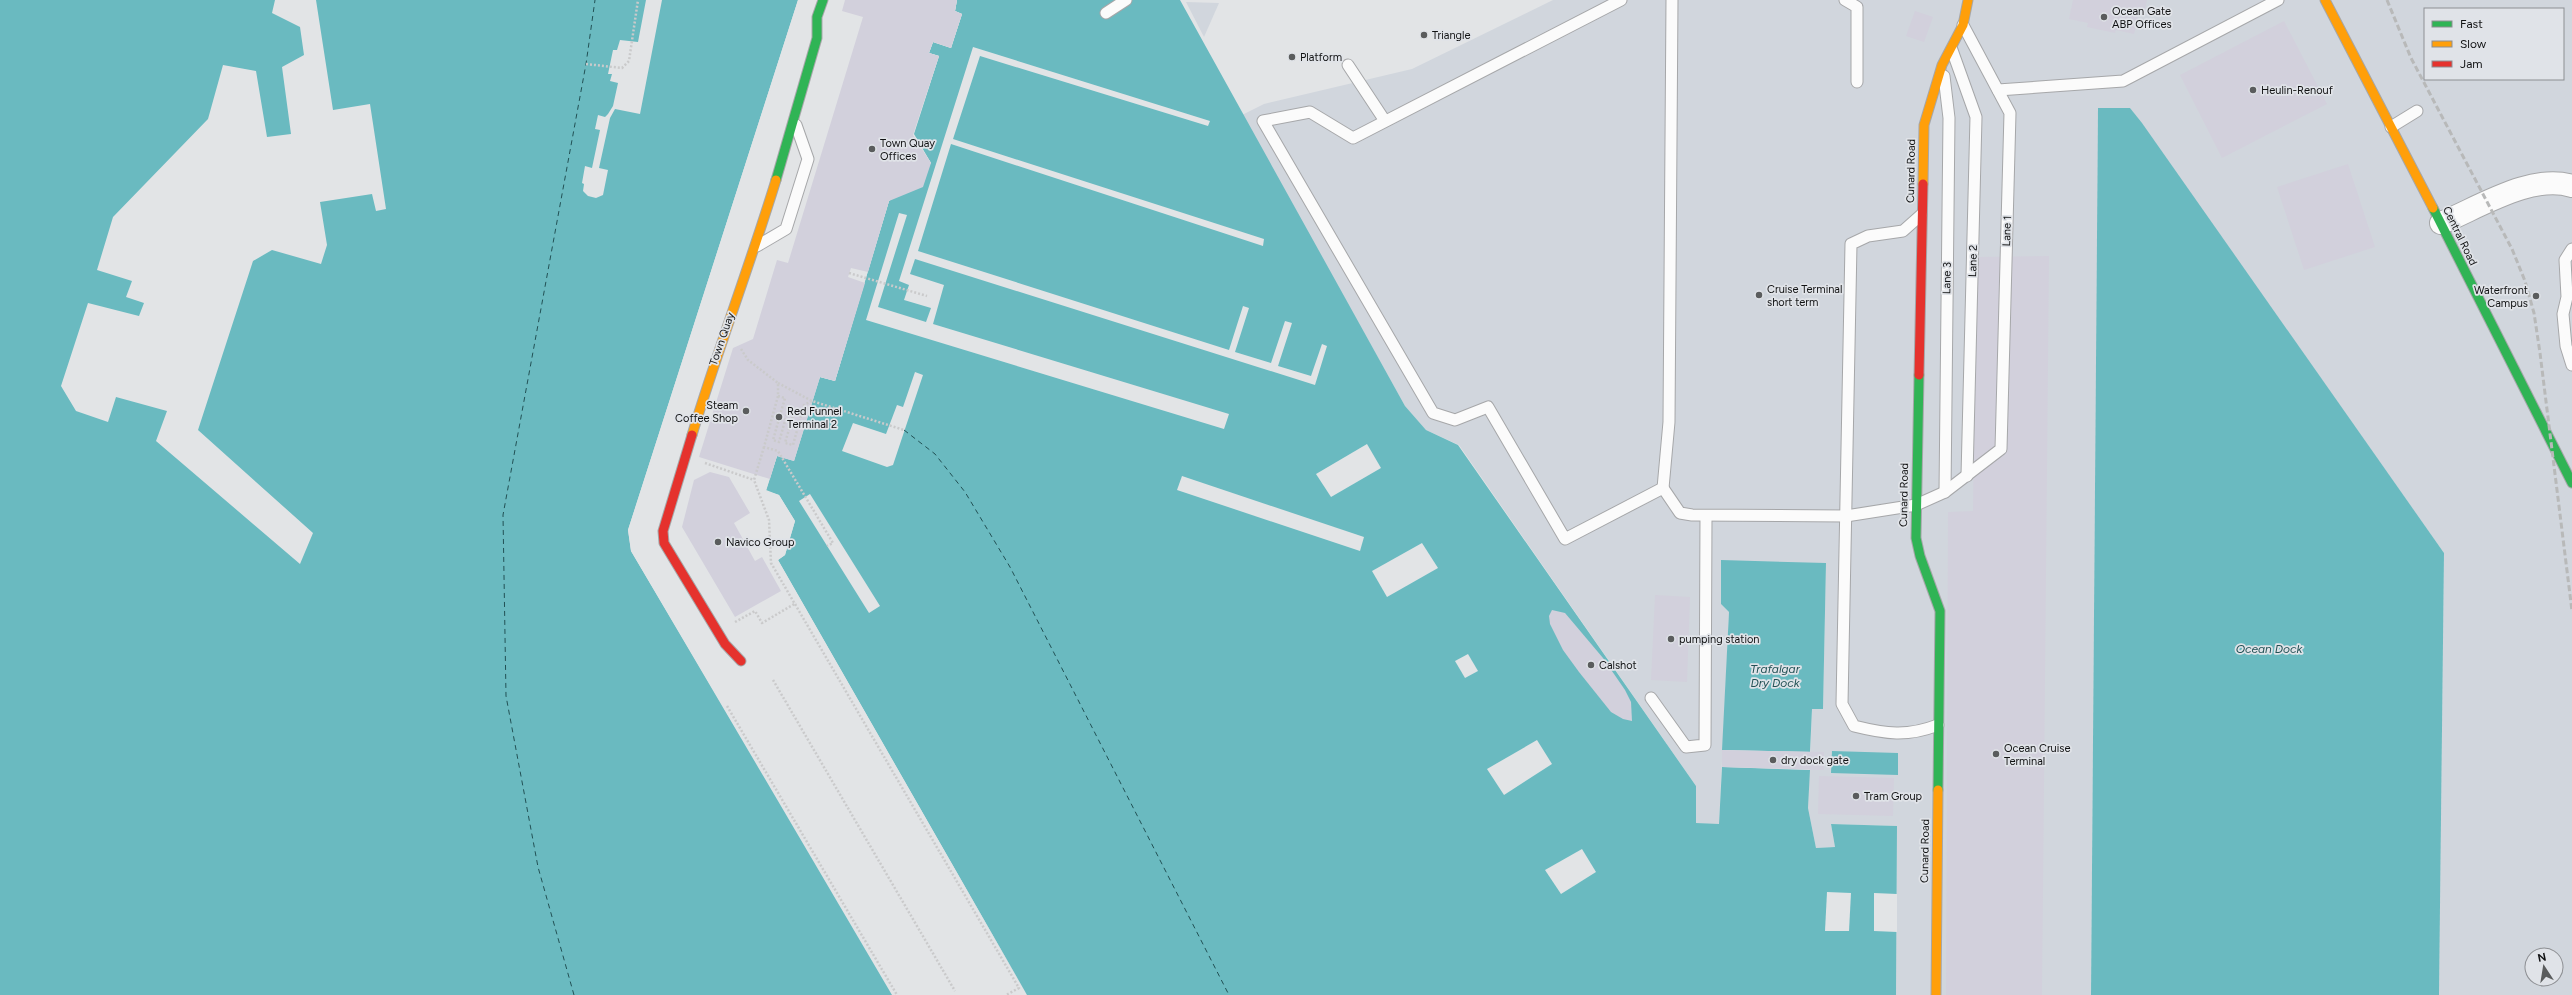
<svg xmlns="http://www.w3.org/2000/svg" width="2572" height="995" viewBox="0 0 2572 995" font-family="Figtree,sans-serif">
  <rect width="100%" height="100%" fill="#e2e4e6"/>
  <g fill="#d1d6dd" fill-rule="evenodd">
    <path d="M1553,0H2572V995H2439L2444,553L2130,108L2098,109L2091,995H1896L1897,826L1831,824L1835,847L1816,848L1808,808L1812,709H1823L1826,563L1721,604L1729,612L1719,825L1696,823V786L1459,445L1426,430L1405,406L1242,115L1264,104L1412,69ZM2425,9H2563V79H2425ZM2532,955H2556V979H2532Z"/>
    <polygon points="1186,2 1219,3 1204,37"/>
  </g>
  <g fill="#6abac0">
    <polygon points="0,0 798,0 628,530 631,551 892,995 0,995"/>
    <polygon points="957,0 1180,0 1405,406 1426,430 1458,445 1696,786 1696,823 1719,824 1722,767 1810,770 1808,808 1816,848 1835,847 1831,824 1897,826 1896,995 1027,995 778,560 785,555 795,521 779,495 766,491 777,456 820,377 835,381 889,201 931,163 913,135 939,56 929,53 933,42 951,48 962,14 955,11"/>
    <polygon points="2098,108 2130,108 2142,123 2444,553 2439,995 2091,995"/>
    <polygon points="1721,560 1826,563 1823,709 1812,709 1810,752 1722,750 1729,612 1721,604"/>
    <polygon points="1832,751 1898,753 1898,775 1831,773"/>
  </g>
  <g fill="#e2e4e6">
    <polygon points="275,0 316,0 333,110 370,104 386,209 376,211 372,194 320,202 327,245 321,264 272,250 253,261 198,430 313,533 300,564 156,441 167,411 116,397 108,422 76,411 61,386 88,303 139,316 144,303 126,297 132,281 97,270 113,217 208,119 223,65 256,71 267,137 291,134 282,67 304,55 300,27 272,13"/>
    <polygon points="646,0 662,0 640,114 615,109 610,118 599,168 608,170 603,195 596,198 588,196 583,191 584,184 582,183 585,166 592,168 600,130 595,129 598,115 605,117 608,114 613,106 618,83 610,81 612,74 608,74 613,50 617,50 620,40 638,42"/>
    <polygon points="798,0 800,0 630,530 633,550 894,995 631,551 628,530"/>
    <polygon points="955,0 957,0 955,11 962,14 951,48 933,42 929,53 939,56 914,134 931,163 889,201 835,381 820,377 794,461 777,456 766,490 779,495 795,521 785,555 778,560 1027,995 776,561 784,554 793,521 778,496 764,491 776,455 818,376 834,379 887,200 912,136 931,41 954,13"/>
    <polygon points="973,47 1210,121 1208,126 980,56 953,139 1264,239 1263,246 951,144 918,251 1229,350 1243,306 1249,308 1235,352 1271,363 1285,321 1292,323 1278,366 1311,376 1322,344 1327,346 1315,385 915,259 910,274 944,285 933,324 1229,414 1224,429 866,320 899,213 907,215 878,307 926,322 931,308 904,300 909,285 899,281"/>
    <polygon points="915,372 923,375 893,465 887,467 842,451 853,423 886,434 897,405 903,407"/>
    <polygon points="1367,444 1381,468 1331,497 1316,474"/>
    <polygon points="1182,476 1364,537 1360,551 1177,490"/>
    <polygon points="810,494 880,606 869,613 799,501"/>
    <polygon points="1422,543 1438,568 1387,597 1372,571"/>
    <polygon points="1468,654 1478,671 1465,678 1455,661"/>
    <polygon points="1537,740 1552,764 1504,795 1487,769"/>
    <polygon points="1582,849 1596,872 1561,894 1545,870"/>
    <polygon points="1827,892 1851,893 1849,931 1825,931"/>
    <polygon points="1874,893 1897,894 1897,932 1874,931"/>
  </g>
  <g fill="none" stroke-linecap="round" stroke-linejoin="round">
    <g stroke="#225155" stroke-width="1" stroke-dasharray="5 4" stroke-linecap="butt">
      <polyline points="904,430 935,454 965,492 1010,567 1229,995"/>
      <polyline points="574,995 538,867 506,696 503,515 586,64 595,0"/>
    </g>
  </g>
  <g fill="#d2d0dc">
    <polygon points="845,0 957,0 955,11 962,14 951,48 933,42 929,53 939,56 913,135 931,163 923,187 889,201 868,272 851,268 848,277 865,283 835,381 820,377 794,461 777,456 770,479 699,457 733,348 753,339 777,260 788,263 863,17 842,11"/>
    <polygon points="2073,0 2147,0 2144,15 2139,14 2134,34 2116,30 2115,33 2087,27 2088,23 2069,19"/>
    <polygon points="1915,11 1933,17 1924,42 1906,36"/>
    <polygon points="2284,21 2327,104 2222,158 2180,75"/>
    <polygon points="2348,164 2375,247 2304,270 2277,187"/>
    <polygon points="2049,256 2042,995 1946,995 1948,512 1973,511 1976,257"/>
    <polygon points="710,472 729,477 750,513 734,523 755,561 762,557 781,591 735,617 682,527 694,480"/>
    <polygon points="1655,595 1690,597 1687,682 1651,680"/>
    <polygon points="1552,610 1565,613 1603,658 1625,690 1631,702 1632,721 1623,719 1611,712 1579,672 1563,650 1550,624 1549,616"/>
    <polygon points="1722,750 1824,752 1824,770 1722,767"/>
    <polygon points="1819,776 1894,778 1893,816 1818,814"/>
  </g>
  <g fill="none" stroke-linecap="round" stroke-linejoin="round">
    <defs>
      <g id="lane">
        <polyline points="1621,0 1353,138 1310,112 1263,121 1433,413 1455,420 1488,407 1565,539 1663,488 1680,513 1692,515 1846,516 1916,505 1945,492 2001,449 2010,113 1963,25"/>
        <polyline points="1845,0 1857,7 1857,82"/>
        <polyline points="1106,13 1126,0"/>
        <polyline points="1952,50 1976,117 1967,476"/>
        <polyline points="1348,65 1385,121"/>
        <polyline points="1944,76 1949,118 1945,492"/>
        <polyline points="1998,90 2123,81 2278,0"/>
        <polyline points="2391,127 2417,111"/>
        <path d="M1921,215L1903,231L1868,236L1851,244L1842,704L1854,726C1886,734 1907,737 1938,725"/>
        <polyline points="757,246 786,229 808,159 796,125"/>
        <polyline points="2572,249 2565,260 2567,297 2563,314 2566,346 2572,365"/>
        <polyline points="1663,488 1669,422 1672,0"/>
        <polyline points="1651,698 1686,747 1705,745 1706,516"/>
      </g>
      <path id="street" d="M2441,223C2478,208 2532,173 2572,186"/>
      <g id="fast">
        <polyline points="776,180 817,38 817,17 823,0"/>
        <polyline points="2433,208 2572,483"/>
        <polyline points="1919,375 1916,538 1920,556 1940,611 1938,790"/>
      </g>
      <g id="slow">
        <polyline points="2325,0 2433,208"/>
        <polyline points="1923,184 1924,125 1942,65 1963,25 1968,0"/>
        <path d="M692,435C718,349 750,265 776,180"/>
        <polyline points="1936,995 1938,790"/>
      </g>
      <g id="jam">
        <polyline points="1919,375 1923,184"/>
        <polyline points="692,435 663,531 664,543 725,644 741,661"/>
      </g>
    </defs>
    <use href="#lane" stroke="#a6a7a9" stroke-width="13"/>
    <use href="#street" stroke="#a6a7a9" stroke-width="24"/>
    <use href="#fast" stroke="#a6a7a9" stroke-width="11"/>
    <use href="#slow" stroke="#a6a7a9" stroke-width="11"/>
    <use href="#jam" stroke="#a6a7a9" stroke-width="11"/>
    <g stroke="#cacacb" stroke-width="2.5" stroke-dasharray="2 2" stroke-linecap="butt">
      <polyline points="586,64 622,68 629,61 638,0"/>
      <polyline points="849,273 927,296"/>
      <polyline points="741,349 748,360 778,383 778,396 764,447 778,451 833,543 827,546"/>
      <polyline points="778,383 812,401 904,430"/>
      <polyline points="778,396 785,398 773,440 779,442 789,407 795,409 785,443 793,445 804,405 812,401"/>
      <polyline points="764,447 754,480 769,520 771,563 1019,988 1006,995"/>
      <polyline points="705,463 754,480"/>
      <polyline points="735,622 755,611 762,623 796,603"/>
      <polyline points="773,680 955,991"/>
      <polyline points="727,706 897,995"/>
    </g>
    <use href="#lane" stroke="#fbfbfb" stroke-width="11"/>
    <use href="#street" stroke="#fbfbfb" stroke-width="22"/>
    <use href="#fast" stroke="#30b455" stroke-width="9"/>
    <use href="#slow" stroke="#ff9f0a" stroke-width="9"/>
    <use href="#jam" stroke="#e5322d" stroke-width="9"/>
    <polyline stroke="#b8b9b9" stroke-width="3" stroke-dasharray="6 3" stroke-linecap="butt" points="2387,0 2411,58 2512,249 2525,281 2534,313 2540,353 2572,611"/>
  </g>
  <g fill="#5a5c5d" stroke="#e0e3e8" stroke-width="1.5">
    <circle cx="2104" cy="17" r="4"/>
    <circle cx="1424" cy="35" r="4"/>
    <circle cx="1292" cy="57" r="4"/>
    <circle cx="2253" cy="90" r="4"/>
    <circle cx="872" cy="149" r="4"/>
    <circle cx="1759" cy="295" r="4"/>
    <circle cx="2536" cy="296" r="4"/>
    <circle cx="746" cy="411" r="4"/>
    <circle cx="779" cy="417" r="4"/>
    <circle cx="718" cy="542" r="4"/>
    <circle cx="1671" cy="639" r="4"/>
    <circle cx="1591" cy="665" r="4"/>
    <circle cx="1996" cy="754" r="4"/>
    <circle cx="1773" cy="760" r="4"/>
    <circle cx="1856" cy="796" r="4"/>
  </g>
  <g text-anchor="middle" dominant-baseline="central" stroke-width="3.5" stroke-linejoin="round" paint-order="stroke">
    <g font-size="11" fill="#111213" stroke="#e0e3e8" text-anchor="start">
      <text x="2112" y="11">Ocean Gate<tspan x="2112" dy="13">ABP Offices</tspan></text>
      <text x="1432" y="35">Triangle</text>
      <text x="1300" y="57">Platform</text>
      <text x="2261" y="90">Heulin-Renouf</text>
      <text x="880" y="143">Town Quay<tspan x="880" dy="13">Offices</tspan></text>
      <text x="1767" y="289">Cruise Terminal<tspan x="1767" dy="13">short term</tspan></text>
      <text x="2528" y="290" text-anchor="end">Waterfront<tspan x="2528" dy="13">Campus</tspan></text>
      <text x="738" y="405" text-anchor="end">Steam<tspan x="738" dy="13">Coffee Shop</tspan></text>
      <text x="787" y="411">Red Funnel<tspan x="787" dy="13">Terminal 2</tspan></text>
      <text x="726" y="542">Navico Group</text>
      <text x="1679" y="639">pumping station</text>
      <text x="1599" y="665">Calshot</text>
      <text x="2004" y="748">Ocean Cruise<tspan x="2004" dy="13">Terminal</tspan></text>
      <text x="1781" y="760">dry dock gate</text>
      <text x="1864" y="796">Tram Group</text>
    </g>
    <g font-size="11" fill="#111213" stroke="#e0e3e8">
      <text transform="translate(1911 171) rotate(-89)">Cunard Road</text>
      <text transform="translate(2007 231) rotate(-88)">Lane 1</text>
      <text transform="translate(2460 236) rotate(64)">Central Road</text>
      <text transform="translate(1973 261) rotate(-88)">Lane 2</text>
      <text transform="translate(1947 278) rotate(-89)">Lane 3</text>
      <text transform="translate(722 339) rotate(-71)">Town Quay</text>
      <text transform="translate(1904 495) rotate(-89)">Cunard Road</text>
      <text transform="translate(1925 851) rotate(-89)">Cunard Road</text>
    </g>
    <g font-size="12" font-style="italic" fill="#225155" stroke="#e0e3e8">
      <text x="2269" y="649">Ocean Dock</text>
      <text x="1775" y="669">Trafalgar<tspan x="1775" dy="14">Dry Dock</tspan></text>
    </g>
  </g>
  <rect x="2424" y="8" width="140" height="72" fill="#e0e3e8" stroke="#8d8f93"/>
  <rect x="2432" y="21" width="20" height="6" fill="#30b455" stroke="#8d8f93"/>
  <text x="2460" y="28" font-size="12" fill="#111213">Fast</text>
  <rect x="2432" y="41" width="20" height="6" fill="#ff9f0a" stroke="#8d8f93"/>
  <text x="2460" y="48" font-size="12" fill="#111213">Slow</text>
  <rect x="2432" y="61" width="20" height="6" fill="#e5322d" stroke="#8d8f93"/>
  <text x="2460" y="68" font-size="12" fill="#111213">Jam</text>
  <g transform="translate(2544 967) rotate(348)"><circle r="19" fill="#e0e3e8" stroke="#8d8f93"/>
  <path d="M0-3L7 15L0 10L-7 15Z" fill="#5a5c5d"/>
  <text y="-6" font-size="11" font-weight="bold" text-anchor="middle" fill="#111213">N</text>
  </g>
</svg>
